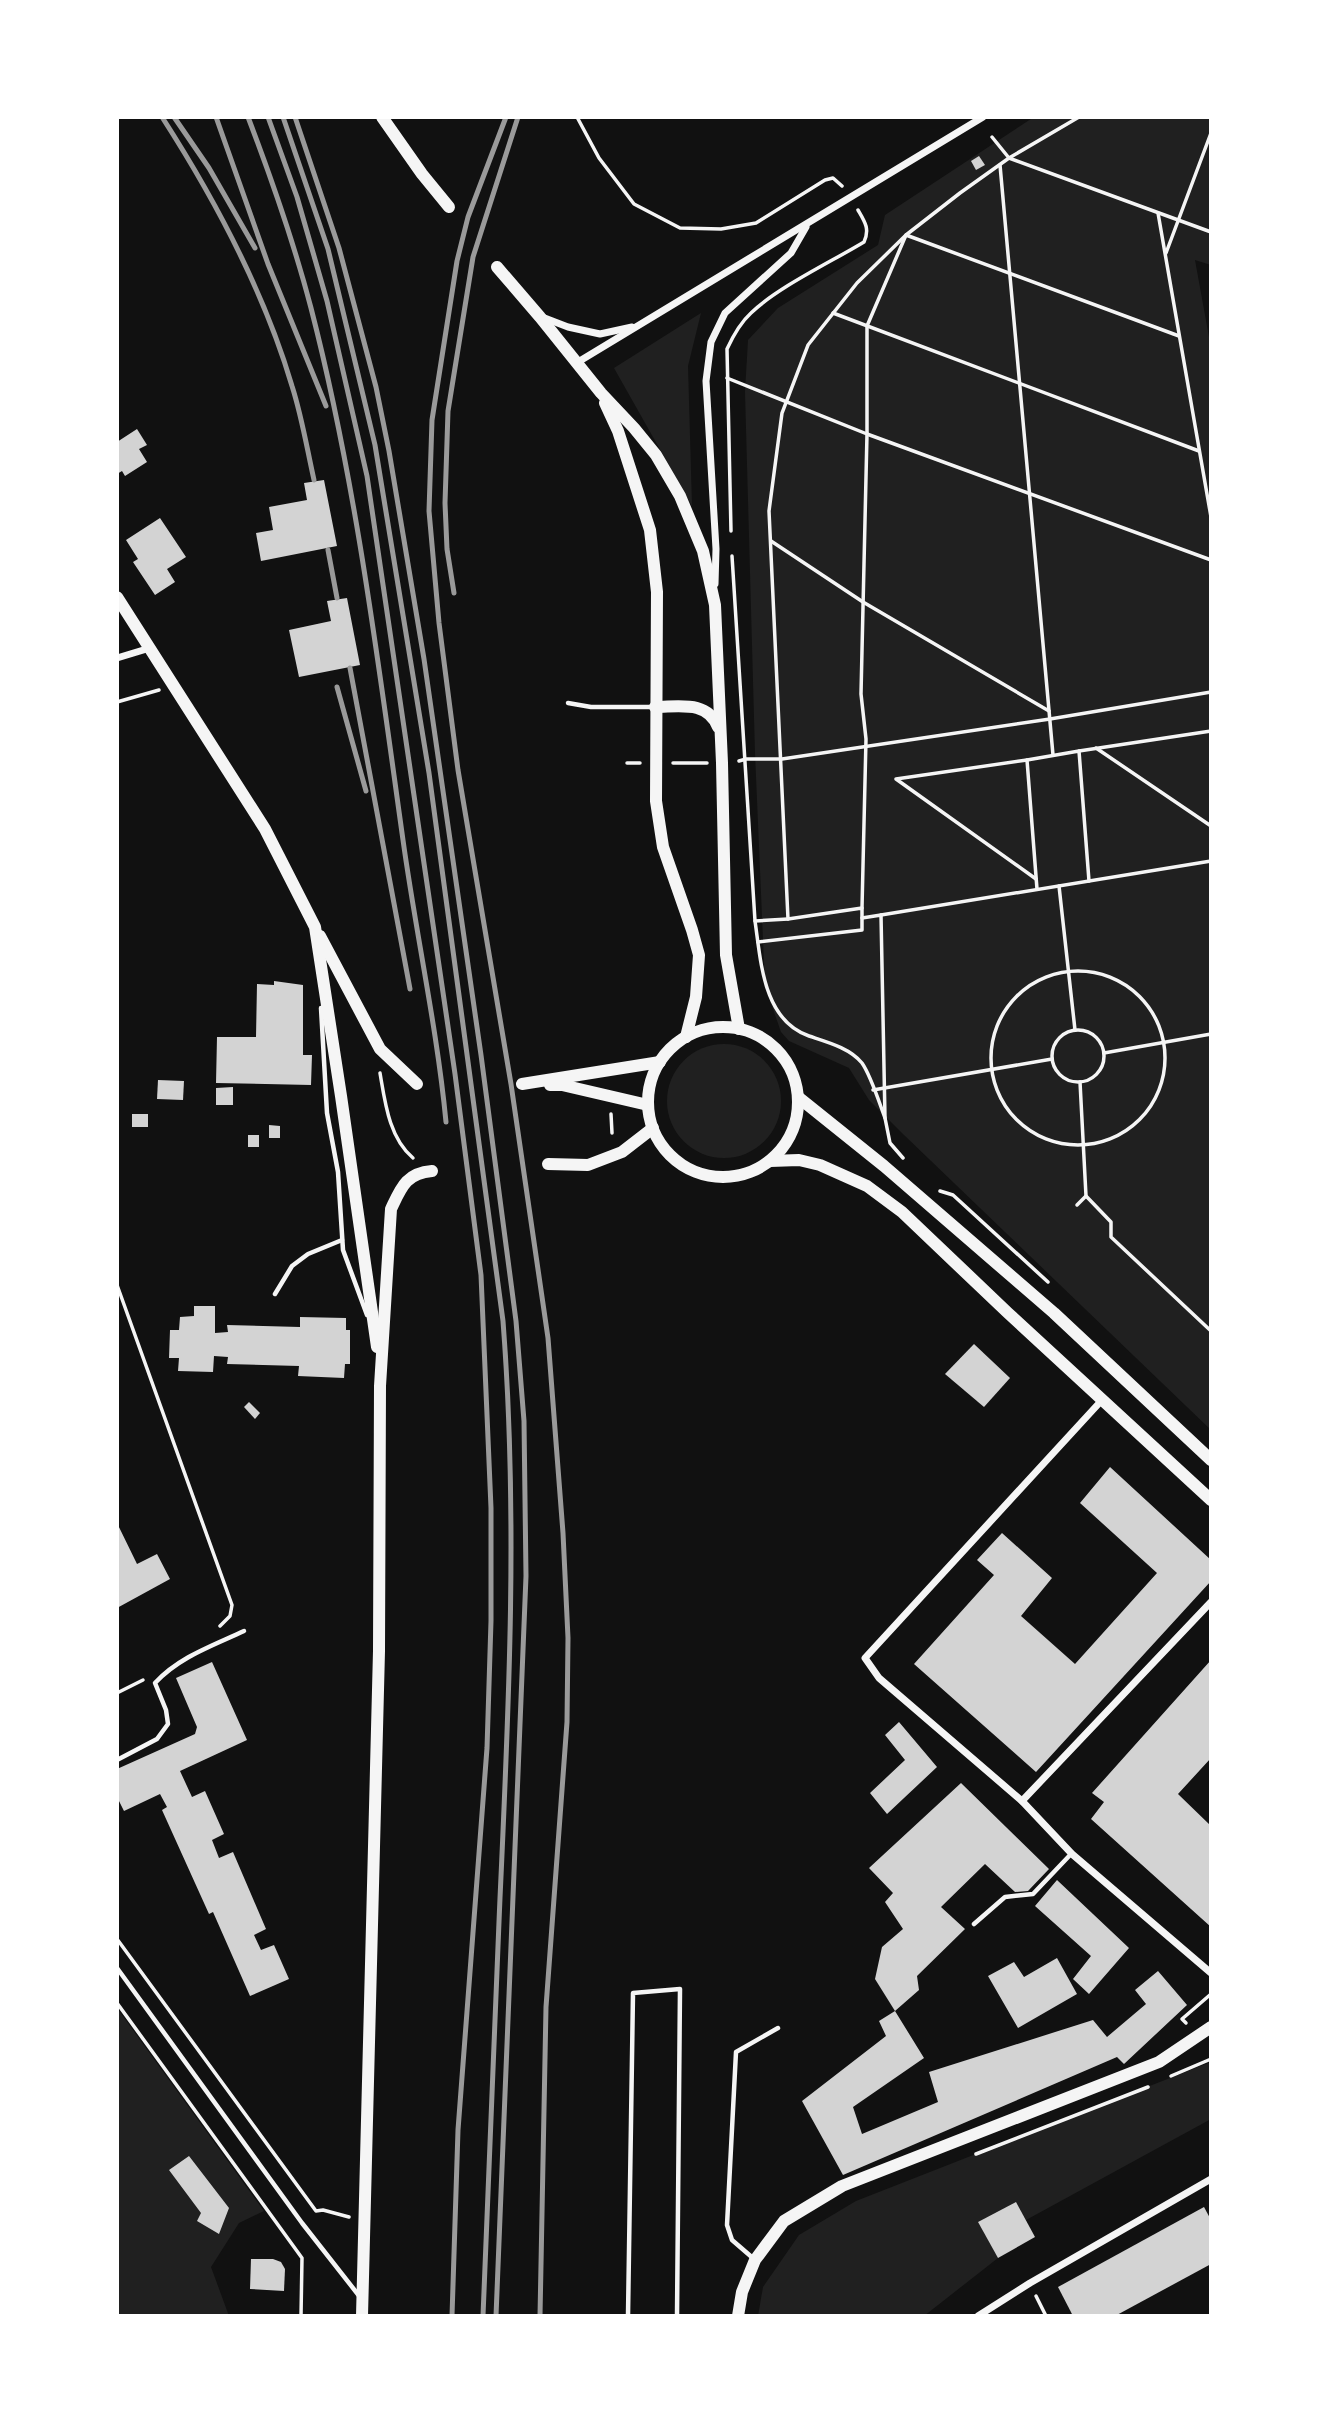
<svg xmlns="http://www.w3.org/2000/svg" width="1328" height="2433" viewBox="0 0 1328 2433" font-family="'Archivo Narrow',sans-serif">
  <rect width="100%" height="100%" fill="#111"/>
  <g fill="#202020">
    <polygon points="1034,117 1211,117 1211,265 1195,260 1211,348 1211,1430 903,1134 869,1100 849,1068 789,1041 781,1032 765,986 755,753 745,392 748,340 778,308 878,245 885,215"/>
    <polygon points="701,313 688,366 692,506 614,368"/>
    <circle cx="724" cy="1101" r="57"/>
    <polygon points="117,2008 264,2211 239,2223 211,2267 229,2316 117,2316"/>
    <polygon points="1211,2062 1211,2119 1026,2220 1016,2202 978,2222 998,2258 924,2316 758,2316 763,2287 799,2235 856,2201"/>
  </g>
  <g fill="#d3d3d3">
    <polygon points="979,156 985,165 976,170 971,161"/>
    <polygon points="137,429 147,445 139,449 147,462 125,476 122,471 117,474 117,442"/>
    <polygon points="324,480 337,546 261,561 256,533 273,530 269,507 307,500 304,483"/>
    <polygon points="160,518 186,557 167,569 175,582 155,595 133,562 138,559 126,540"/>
    <polygon points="347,598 360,665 299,677 289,630 331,621 327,601"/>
    <polygon points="274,981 303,985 303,1055 312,1055 311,1085 216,1083 217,1037 256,1037 257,984 274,985"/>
    <polygon points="158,1080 184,1081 183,1100 157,1099"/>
    <polygon points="233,1087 233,1105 216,1105 216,1088"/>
    <rect x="132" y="1114" width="16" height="13"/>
    <polygon points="269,1125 280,1126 280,1138 269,1138"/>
    <rect x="248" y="1135" width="11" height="12"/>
    <polygon points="194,1306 215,1306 215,1333 228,1332 227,1325 300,1327 300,1317 346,1318 346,1330 350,1330 350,1364 345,1364 344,1378 298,1376 299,1366 227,1364 228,1357 214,1356 213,1372 178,1371 179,1358 169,1358 170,1330 179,1330 180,1317 194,1316"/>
    <polygon points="974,1344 1010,1378 984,1407 945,1374"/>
    <polygon points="249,1402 260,1413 255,1419 244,1407"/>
    <polygon points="1110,1467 1211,1560 1211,1581 1036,1772 914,1664 994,1575 977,1560 1002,1533 1052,1578 1021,1616 1075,1664 1157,1573 1080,1503"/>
    <polygon points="117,1523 137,1564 157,1554 170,1579 117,1608"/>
    <polygon points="1211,1660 1211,1758 1178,1794 1211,1826 1211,1927 1091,1819 1104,1802 1092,1793"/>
    <polygon points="212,1662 247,1740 180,1771 192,1797 205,1791 224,1834 212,1840 219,1858 233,1852 266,1929 254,1935 261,1950 274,1945 289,1979 250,1996 213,1912 209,1914 162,1810 167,1807 160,1794 124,1811 117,1797 117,1769 195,1734 197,1727 176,1678"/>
    <polygon points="899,1722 937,1767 887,1814 870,1793 905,1760 885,1735"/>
    <polygon points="961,1783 1049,1869 1028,1891 1015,1892 985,1864 941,1907 965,1929 917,1976 919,1990 895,2011 875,1979 882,1947 903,1929 885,1902 893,1893 869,1868"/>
    <polygon points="1057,1880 1129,1948 1089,1994 1073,1979 1091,1956 1035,1906"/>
    <polygon points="1057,1958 1077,1994 1018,2028 988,1976 1014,1962 1024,1977"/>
    <polygon points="1158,1971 1187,2005 1124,2064 1117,2057 843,2175 802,2101 886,2036 879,2021 895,2011 924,2058 853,2107 862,2134 938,2102 929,2072 1093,2020 1107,2037 1146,2004 1135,1990"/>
    <polygon points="189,2156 229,2208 219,2234 197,2221 201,2213 169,2170"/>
    <polygon points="1016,2202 1035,2237 998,2258 978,2222"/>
    <polygon points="1204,2207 1211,2220 1211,2264 1115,2316 1073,2316 1058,2287"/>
    <polygon points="251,2259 273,2259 281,2262 285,2269 284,2291 250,2289"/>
  </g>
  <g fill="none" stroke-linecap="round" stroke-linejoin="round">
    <g stroke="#f5f5f5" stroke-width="3.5">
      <polyline points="577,117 599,158 634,204 680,228 721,229 756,223 825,180 833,178 842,186"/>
      <polyline points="992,137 1009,158 1211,232"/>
      <polyline points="1000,165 1053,755"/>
      <polyline points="1158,213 1211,517"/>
      <polyline points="1166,253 1211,133"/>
      <polyline points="833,313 1199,451"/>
      <polyline points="727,378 867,434 1211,560"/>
      <path d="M731,531L727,349C733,336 740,323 751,313C778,287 831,262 864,242C870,229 865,222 858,210"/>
      <polyline points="771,541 863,602 1049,711"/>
      <path d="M732,556L755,921C761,962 763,1020 809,1036C827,1042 850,1048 862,1063C871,1076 879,1102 885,1118"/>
      <polyline points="117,702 159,690"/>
      <polyline points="1096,748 1211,826"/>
      <polyline points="1079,751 1211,731"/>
      <polyline points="1027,760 896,779 1036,879"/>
      <polyline points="739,761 746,759 782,759 1050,719 1211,692"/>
      <polyline points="627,763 640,763"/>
      <polyline points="673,763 707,763"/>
      <polyline points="1059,886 1075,1030"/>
      <polyline points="1037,889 1027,760 1079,751 1089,881"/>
      <polyline points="862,908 866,739 861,694 867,434 867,326 906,235 1179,336"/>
      <polyline points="881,915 1211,861"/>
      <polyline points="862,918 881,915 885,1118 890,1143 903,1158"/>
      <polyline points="755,921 788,919"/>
      <polyline points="758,942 862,930 862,908 788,919 769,511 782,413 808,345 857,283 906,235 960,193 1009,158 1079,117"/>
      <circle cx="1078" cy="1058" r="87"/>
      <circle cx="1078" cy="1056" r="26"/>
      <polyline points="1104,1053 1211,1034"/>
      <path d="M380,1073C385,1102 389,1138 413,1158"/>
      <polyline points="1080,1082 1086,1196 1111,1222 1111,1237 1211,1331"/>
      <polyline points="873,1090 1052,1059"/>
      <polyline points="611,1114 612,1133"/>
      <polyline points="940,1191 953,1195 1048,1282"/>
      <polyline points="1077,1205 1086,1196"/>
      <polyline points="117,1285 232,1605 230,1616 220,1626"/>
      <polyline points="117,1693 143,1680"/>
      <polyline points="117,1939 316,2211 323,2210 349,2217"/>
      <polyline points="117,2003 302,2258 301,2316"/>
      <polyline points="1186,2023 1182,2019 1211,1994"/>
      <polyline points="1171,2076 1211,2059"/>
      <polyline points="976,2154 1148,2087"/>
      <polyline points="1036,2296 1046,2316"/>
    </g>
    <g stroke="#f5f5f5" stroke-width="4.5">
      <polyline points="568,703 591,707 654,707"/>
      <polyline points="321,1008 327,1113 338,1172 343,1250 367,1315"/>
      <polyline points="275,1294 292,1266 308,1254 342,1240"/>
      <path d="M117,1760L157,1739L168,1724L166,1710L155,1683C179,1657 212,1646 244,1631"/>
      <polyline points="974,1924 1005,1897 1033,1894 1071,1854"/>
      <polyline points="117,1968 302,2223 360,2297"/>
      <polyline points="754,2259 732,2240 727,2225 736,2052 778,2028"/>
      <polyline points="628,2316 633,1993 680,1989 677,2316"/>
    </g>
    <g stroke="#f5f5f5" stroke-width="7">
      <polyline points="542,317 568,327 600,334 632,327"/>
      <polyline points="578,362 983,117"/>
      <polyline points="715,584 716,549 706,381 711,342 725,313 791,253 806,227"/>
      <polyline points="117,658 150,648"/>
      <polyline points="1102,1400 865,1658 879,1678 1022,1801 1072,1854 1211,1973"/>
      <polyline points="1022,1801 1211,1602"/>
      <polyline points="978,2316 1030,2283 1211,2179"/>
    </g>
    <g stroke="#f5f5f5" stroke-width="12">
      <polyline points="382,117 422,174 449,207"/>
      <polyline points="497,267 540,317 601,393 634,428 656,455 680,496 703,551 715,605 722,763 726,955 739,1029"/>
      <polyline points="605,403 618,431 650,530 657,592 656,801 663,847 692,930 699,955 696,997 686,1037"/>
      <polyline points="117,597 265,829 315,927 341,1096 377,1347"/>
      <path d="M655,707C679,707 707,700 718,727"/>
      <polyline points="320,936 380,1049 417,1084"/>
      <circle cx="723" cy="1102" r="75"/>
      <polyline points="522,1084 660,1062"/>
      <polyline points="550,1085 562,1085 648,1105"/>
      <polyline points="798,1097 884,1166 1054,1313 1211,1460"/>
      <polyline points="770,1161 799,1160 820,1165 867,1186 902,1212 1008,1313 1211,1500"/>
      <polyline points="548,1164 588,1165 622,1152 653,1128"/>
      <path d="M362,2316L379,1651L380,1386L391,1209C401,1188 406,1173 432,1171"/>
      <polyline points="738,2316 742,2292 755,2260 784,2221 842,2186 1159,2062 1211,2027"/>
    </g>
    <g stroke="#9a9a9a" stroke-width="5">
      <path d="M162,117C216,201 264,291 292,386C302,417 307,449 314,480"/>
      <polyline points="174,117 209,168 255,248"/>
      <polyline points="216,117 268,264 326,406"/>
      <path d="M248,117C272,180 294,243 311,308C356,482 378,662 403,840C416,934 437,1028 446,1122"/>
      <polyline points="268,117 297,197 327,301 367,476 455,1074 481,1275 491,1508 491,1621 487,1748 458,2130 452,2316"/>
      <path d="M283,117L328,249L375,445L429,773L503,1321C518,1514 509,1705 500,1898C494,2037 489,2176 483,2316"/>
      <polyline points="295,117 339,248 376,387 389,451 424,659 481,1055 516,1321 524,1421 526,1576 496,2316"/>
      <polyline points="506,117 468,217 457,261 432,420 429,511 439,623 458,770 511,1084 548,1338 563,1533 568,1638 567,1722 546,2007 540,2316"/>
      <polyline points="328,550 337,598"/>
      <polyline points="454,593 447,549 445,503 448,411 473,257 518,117"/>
      <polyline points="350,668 410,989"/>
      <polyline points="337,687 366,791"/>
    </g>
  </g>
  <rect width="1328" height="2433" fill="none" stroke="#ffffff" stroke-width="238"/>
</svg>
